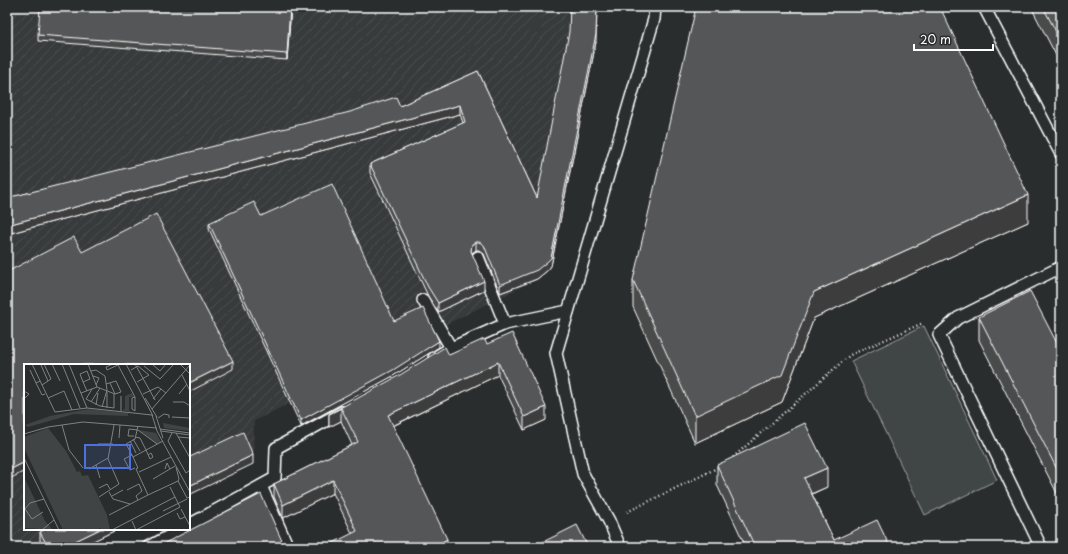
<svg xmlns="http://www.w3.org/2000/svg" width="1068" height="554" viewBox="0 0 1068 554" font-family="'Playpen Sans',sans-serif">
  <defs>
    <pattern id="industrial-furrows" width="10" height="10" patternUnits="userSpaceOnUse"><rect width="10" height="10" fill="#373a3b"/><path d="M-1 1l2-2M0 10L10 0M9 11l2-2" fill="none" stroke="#4b4e4f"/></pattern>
  </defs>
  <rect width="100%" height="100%" fill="#2a2d2e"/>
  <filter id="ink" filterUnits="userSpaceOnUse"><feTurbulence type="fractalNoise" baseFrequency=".025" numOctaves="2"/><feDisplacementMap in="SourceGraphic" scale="8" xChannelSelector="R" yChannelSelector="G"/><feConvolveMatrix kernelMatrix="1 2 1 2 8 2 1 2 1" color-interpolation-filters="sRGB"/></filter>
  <g filter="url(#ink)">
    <polygon fill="url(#industrial-furrows)" points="7,7 599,7 596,42 551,266 537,279 254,421 253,463 189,495 189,365 25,365 25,529 118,529 95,540 98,547 7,547"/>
    <polygon fill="#414445" stroke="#a0a2a2" points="924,326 997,480 925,515 851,361"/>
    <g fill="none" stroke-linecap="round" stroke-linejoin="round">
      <defs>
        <g id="lane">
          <polyline points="984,7 1061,154"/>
          <polyline points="478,257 505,324"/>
          <polyline points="423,300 451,348"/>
          <polyline points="434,358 451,348 505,324 568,311"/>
          <polyline points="261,486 288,547"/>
          <polyline points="189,525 275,478 276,448 342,412"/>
          <polyline points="149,547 182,529"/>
          <polyline points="620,547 609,521 583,474 556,353 654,19 655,7"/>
          <polyline points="1041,547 939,335 958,318 1061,267"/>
        </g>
      </defs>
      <use href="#lane" stroke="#fff" stroke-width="14"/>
      <g stroke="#fff" stroke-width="2.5" stroke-dasharray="1 3" stroke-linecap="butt">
        <polyline points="730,460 850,355 923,323"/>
        <polyline points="627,512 719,467"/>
      </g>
      <use href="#lane" stroke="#2a2d2e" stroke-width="11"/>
    </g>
    <g fill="#494b4c" stroke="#fff">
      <polygon points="291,7 287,60 38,41 38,35"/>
      <polygon points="1031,7 1061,7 1061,65"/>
      <polygon points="596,42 551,266 548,270 537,279 500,293 484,254 479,250 476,250 472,253 484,290 438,312 428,296 370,173 370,164 463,123 460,114 7,234 7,198 400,106 478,71 537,198"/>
      <polygon points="261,216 394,321 439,347 393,376 301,426 209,229 209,223"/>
      <polygon points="1028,222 814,318 782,402 695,443 633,307 633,280"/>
      <polygon points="979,317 1061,351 1061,501 979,340"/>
      <polygon points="487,344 546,420 524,430 498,375 393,426 447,547 352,533 333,493 283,518 274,497 274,484 352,445 341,421 329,427 329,414 449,355"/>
      <polygon points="717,465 827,487 812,494 834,540 890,547 746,547 717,485"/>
      <polygon points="118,529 81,547 43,547 40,541 40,532"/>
    </g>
    <g fill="#3c3d3e" stroke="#fff">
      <polygon points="290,7 291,7 287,60 287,54"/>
      <polygon points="597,7 596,42 551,266 548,270 537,279 500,293 500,285 551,258"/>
      <polygon points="460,105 460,114 7,234 7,225"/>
      <polygon points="1028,195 1028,222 814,318 782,402 695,443 695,416 814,292"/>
      <polygon points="476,242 476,250 472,253 471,251 472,244"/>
      <polygon points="484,281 484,290 438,312 438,303"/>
      <polygon points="439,341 439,347 393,376 301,426 301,420"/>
      <polygon points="233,361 233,369 189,392 189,383"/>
      <polygon points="498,362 498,375 388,428 388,415"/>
      <polygon points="546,407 546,420 524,430 524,417"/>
      <polygon points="341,408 341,421 329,427 329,414"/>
      <polygon points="253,455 253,464 189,495 189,486"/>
      <polygon points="25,462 25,471 7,480 7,471"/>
      <polygon points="827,468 827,487 804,497 804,478"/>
      <polygon points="333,480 333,493 283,518 283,505"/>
      <polygon points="100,529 118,529 81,547 63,547"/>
      <polygon points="447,539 447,547 442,547 442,542"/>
      <polygon points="282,541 282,547 271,547"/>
    </g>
    <g fill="#555758" stroke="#fff">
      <polygon points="40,7 290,7 287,54 38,35"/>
      <polygon points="570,7 597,7 596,34 551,258 548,261 537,270 500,285 484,245 479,242 476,242 472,244 471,251 484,281 438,303 428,287 370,164 465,122 460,105 7,225 7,198 350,112 396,97 400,106 478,71 537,198 569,32"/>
      <polygon points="696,7 940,7 1028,195 814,292 782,375 695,416 633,280"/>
      <polygon points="1043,7 1061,7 1061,41"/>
      <polygon points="332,184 394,321 423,308 439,341 393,370 301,420 209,223 254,202 261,216"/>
      <polygon points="156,214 233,361 189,383 189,365 25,365 25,462 7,471 7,272 74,237 82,252"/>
      <polygon points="1030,291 1061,351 1061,477 979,317"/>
      <polygon points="512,333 546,407 524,417 498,362 388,415 447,539 442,542 445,547 325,547 357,531 333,480 283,505 274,484 358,442 341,408 329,414 400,375 445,347 449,355 484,339 487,344"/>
      <polygon points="805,423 827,468 804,478 834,540 877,520 890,547 755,547 717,465"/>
      <polygon points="243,432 253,455 189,486 189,455 190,457"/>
      <polygon points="261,494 282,541 271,547 157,547"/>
      <polygon points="577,525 588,547 533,547"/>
      <polygon points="46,529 100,529 63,547 48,547 40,532"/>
    </g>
  </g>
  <g transform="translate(24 364)">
    <rect width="166" height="166" fill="#2a2d2e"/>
    <path d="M139,59L166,64V67L140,64Z" fill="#414445"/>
    <path d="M108,29L110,33H105V46L107,48L98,46L101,45V32ZM65,45L104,49V52L50,50L4,63L1,61L26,52Z" fill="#414445"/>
    <path d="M24,64L42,87L53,108L56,107L58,112L64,111L83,151L86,166H77L76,164L73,166H39L0,84V73Z" fill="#414445"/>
    <path d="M115,66L132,69L137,78L133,80Z" fill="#414445"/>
    <path d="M0,113L21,157L29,166L0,164Z" fill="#414445"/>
    <path fill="none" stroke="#7f8182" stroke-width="1" d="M8,0L31,48L63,44L128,51M28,0L36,17M38,0L56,44M45,0L63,44M64,0L73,23M89,0L82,3L83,6L96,0M102,0L129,52M111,0L131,36M128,0L136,7L142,0M156,0L166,10M17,1L24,17M94,1L111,33L108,34V45L111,47V33M120,2L136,15L150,0M6,6L12,19L16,17M107,6L114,2L125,11L113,18M67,7L72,6L81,12L83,26L78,43M158,11L166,27M69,12L75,14L72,21M59,18L66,15L63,7L56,10L59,18L63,27M12,19L18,31L21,30M86,19L91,30M18,21L27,15L20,0M68,25L62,35L76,42L90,44V30M0,27L5,30L0,35M57,29L73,23L91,30L97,28L92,17L82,20M119,30L134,23L137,25M155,30L163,20M24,34L40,27L48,46M121,34L133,53M129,35L137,25L142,29M67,38L76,24M149,38H160L166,42M72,41L74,29M83,44V28M128,45L166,1M97,47V32M128,51L133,67L166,128M132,52L139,74M148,53L166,54M134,54L140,50L145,51V54M38,61L45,86L59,104M105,65L114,66L133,80M105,65L104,72H110M136,65L166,69M137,67L166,71M148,69L144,77L162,109L166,106M152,69L166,94M0,70L24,63L59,58L133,64M111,73L116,74L122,86L126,95L129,93L127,89L124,91M154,73L166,74M95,74L96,61M109,75L116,87M106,77L112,89M139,77L109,93L114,104L112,105L124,131L154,117M74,80H89M108,91L100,95L106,106L111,104M109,93L102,80L111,75L114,62M0,94L35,166M72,101L76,114M152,103L155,115L154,117L163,134L166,133M65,105L84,94M141,105L143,99L146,105M115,108L147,93M129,115L151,102M75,124L83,120L86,125M103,126L115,120L118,127L112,132L114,136M85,128L89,135L106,140M88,132L99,126M75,133L95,120L84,95L90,61M157,145L166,162M139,147L163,135M19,148L8,155L1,145L6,139L20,135M153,149L156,155L161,153M85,151L124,131M108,157L112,166L156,143L146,123M18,166L30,156M88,166L151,133"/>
    <path fill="#4a71e0" fill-opacity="0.15" stroke="#4a71e0" stroke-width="2" d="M61,81H106V104H61Z"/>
    <rect width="166" height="166" fill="none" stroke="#fff" stroke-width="2"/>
  </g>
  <rect width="1068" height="554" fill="none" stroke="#2a2d2e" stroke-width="24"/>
  <rect x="12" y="12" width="1044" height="530" fill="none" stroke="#fff" stroke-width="1.5" filter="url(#ink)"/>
  <path d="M914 44v6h79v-6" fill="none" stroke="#ffffff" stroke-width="2"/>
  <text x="920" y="44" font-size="12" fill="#ffffff" stroke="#2a2d2e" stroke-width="3" paint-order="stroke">20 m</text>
</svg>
